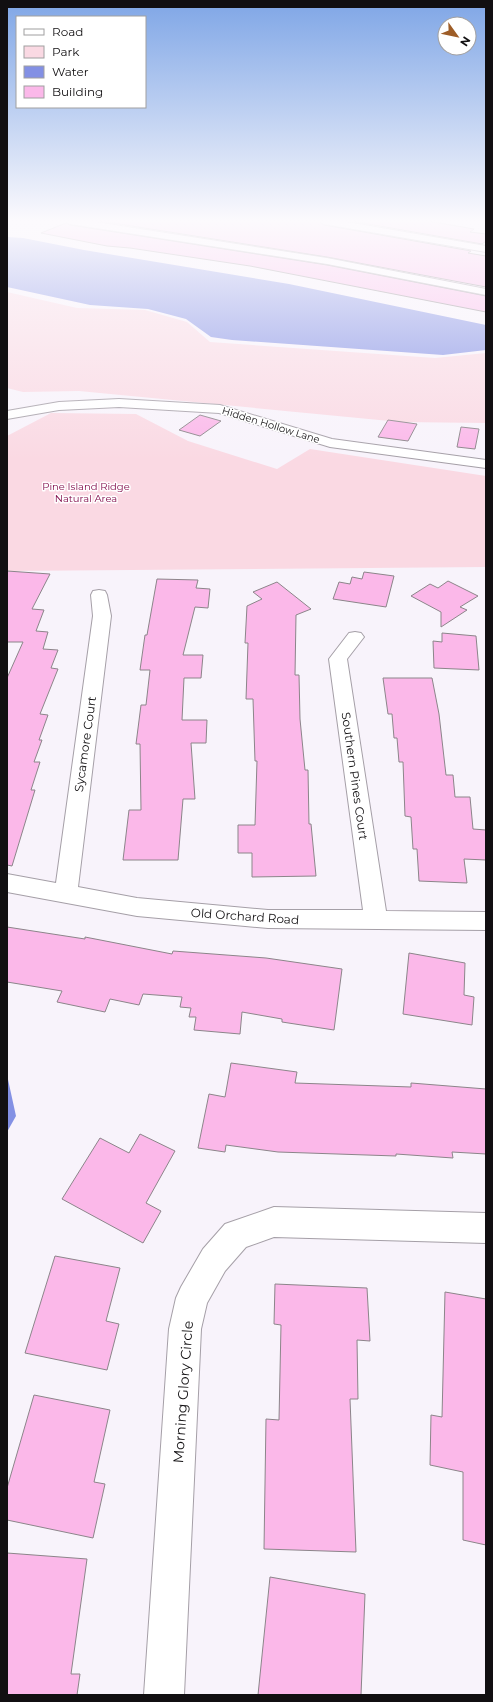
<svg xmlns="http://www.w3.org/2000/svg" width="493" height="1702" viewBox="0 0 493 1702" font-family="Montserrat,sans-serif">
  <rect width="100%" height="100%" fill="#f8f3fb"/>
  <g fill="#fad9e3">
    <polygon points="7,292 77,308 145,310 187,322 210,342 435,358 486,353 486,423 400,422 79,391 23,392 7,388"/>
    <polygon points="51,413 136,414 188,441 277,469 310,449 486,476 486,567 7,571 7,436"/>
  </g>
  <g fill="#8390e4">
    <polygon points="7,237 23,238 84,250 289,284 486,325 486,350 443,355 232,340 211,337 186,319 148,309 90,305 7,287"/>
    <polygon points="7,1075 16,1116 7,1132"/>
  </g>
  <g fill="#fbb8e9" stroke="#8c858a">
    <polygon points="100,221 319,221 324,225 471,251 468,253 486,256 486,287 327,257"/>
    <polygon points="351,221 428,221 474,229 470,232 486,234 486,241 482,244"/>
    <polygon points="66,223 70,225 327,265 486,296 486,312 250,266 130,248 107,246 41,233"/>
    <polygon points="200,415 221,421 200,436 179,430"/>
    <polygon points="388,420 417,424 408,441 378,437"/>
    <polygon points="461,427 479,429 475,449 457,447"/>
    <polygon points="7,571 50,574 32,609 44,610 36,631 48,632 43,649 58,650 51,668 58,669 40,714 48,715 39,740 42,740 34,762 40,762 31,790 35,790 12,866 7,865 7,678 23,642 7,642"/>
    <polygon points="364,572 394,576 386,607 333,599 339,582 350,584 352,577 362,579"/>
    <polygon points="157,579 198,580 196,588 210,589 208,608 195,607 183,655 203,655 201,678 184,678 182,720 207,720 206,743 191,743 195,799 183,799 178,860 123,860 129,810 141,810 140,744 136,744 141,705 146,705 150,670 140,670 145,635 147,635"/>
    <polygon points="448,581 478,596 460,607 467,610 441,627 441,612 411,596 430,584 438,588"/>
    <polygon points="277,582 311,609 296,615 295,675 299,675 300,719 305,770 308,770 309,824 311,824 316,876 252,877 252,853 238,853 238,825 255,825 257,761 255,761 253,699 246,699 248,643 245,643 247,606 262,599 253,592"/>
    <polygon points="442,633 476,636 479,670 434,668 433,641 442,642"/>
    <polygon points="383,678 432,678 439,714 446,775 453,775 455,797 470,797 473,829 486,830 486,860 464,859 467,883 419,881 417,849 413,849 411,817 405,816 403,762 399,762 397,738 394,738 392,714 388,714"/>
    <polygon points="7,927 85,939 85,937 172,954 173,951 266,958 342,969 334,1030 282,1022 282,1019 242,1012 240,1034 194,1030 196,1017 189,1017 191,1008 180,1007 182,997 143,994 139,1005 110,999 105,1012 57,1002 62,991 7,982"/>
    <polygon points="409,953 465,963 464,995 474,997 472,1025 403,1014"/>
    <polygon points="231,1063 297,1072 295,1083 411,1087 411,1083 486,1089 486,1154 452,1152 453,1158 396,1154 396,1156 278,1152 226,1145 225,1152 198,1148 209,1094 225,1097"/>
    <polygon points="140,1134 175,1151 146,1203 161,1211 143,1243 62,1199 100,1138 129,1153"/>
    <polygon points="55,1256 120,1268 106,1321 119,1324 107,1370 25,1353"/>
    <polygon points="275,1284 367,1288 370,1341 357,1340 358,1399 350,1399 356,1552 264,1549 266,1419 279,1420 281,1325 274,1324"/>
    <polygon points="445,1292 486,1299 486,1545 463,1540 463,1472 430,1465 431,1415 442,1417"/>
    <polygon points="34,1395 110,1410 94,1482 105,1484 93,1538 7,1520 7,1488"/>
    <polygon points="7,1553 87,1559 71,1674 80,1674 77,1695 7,1695"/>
    <polygon points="270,1577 365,1594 361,1695 258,1695"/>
  </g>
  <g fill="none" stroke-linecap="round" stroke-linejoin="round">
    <defs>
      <g id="minor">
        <polygon points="66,221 89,221 327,258 486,289 486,295 327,264 70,224"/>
        <polygon points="320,221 341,221 486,246 486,252 324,224"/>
        <polygon points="119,399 220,405 332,439 486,460 486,468 330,447 219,413 119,407 59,410 7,419 7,411 59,402"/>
        <polygon points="99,590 105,591 107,595 111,616 78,887 137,898 268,910 363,910 329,659 349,633 355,632 361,633 364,637 347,659 386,911 486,912 486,930 268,928 137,916 7,892 7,874 56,883 93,616 91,595 93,591"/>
        <polygon points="274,1207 486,1213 486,1243 274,1237 246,1247 225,1271 207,1303 201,1329 184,1695 144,1695 169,1329 176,1298 181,1287 203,1249 225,1224"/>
      </g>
    </defs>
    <use href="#minor" stroke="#a59fa7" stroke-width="2"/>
    <use href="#minor" fill="#fff" fill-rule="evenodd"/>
  </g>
  <linearGradient id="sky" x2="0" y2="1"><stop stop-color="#7fa6e6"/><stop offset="0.48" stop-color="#fcfafd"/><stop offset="1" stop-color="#fcfafd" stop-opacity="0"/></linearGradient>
  <rect width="493" height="460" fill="url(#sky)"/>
  <g text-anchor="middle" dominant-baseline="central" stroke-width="3" stroke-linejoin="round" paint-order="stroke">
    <g font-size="10" fill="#110f11" stroke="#fff">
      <text transform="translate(271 425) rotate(17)">Hidden Hollow Lane</text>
    </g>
    <g font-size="10" fill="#7e0647" stroke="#fff">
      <text x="86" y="486">Pine Island Ridge<tspan x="86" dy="12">Natural Area</tspan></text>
    </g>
    <g font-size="12" fill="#110f11" stroke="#fff">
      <text transform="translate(85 744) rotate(-82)">Sycamore Court</text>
      <text transform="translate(355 776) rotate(82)">Southern Pines Court</text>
      <text transform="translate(245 916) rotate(4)">Old Orchard Road</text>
    </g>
    <g font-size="14" fill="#110f11" stroke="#fff">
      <text transform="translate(183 1392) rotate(-86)">Morning Glory Circle</text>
    </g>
  </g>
  <rect width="493" height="1702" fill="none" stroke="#110f11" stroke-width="16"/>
  <rect x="16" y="16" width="130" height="92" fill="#ffffff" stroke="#a09fa0"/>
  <rect x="24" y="29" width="20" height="6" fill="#ffffff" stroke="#a09fa0"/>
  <text x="52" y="36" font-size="12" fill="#110f11">Road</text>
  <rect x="24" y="46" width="20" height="12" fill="#fad9e3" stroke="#a09fa0"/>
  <text x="52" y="56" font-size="12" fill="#110f11">Park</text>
  <rect x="24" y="66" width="20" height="12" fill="#8390e4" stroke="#a09fa0"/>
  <text x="52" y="76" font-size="12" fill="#110f11">Water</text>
  <rect x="24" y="86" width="20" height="12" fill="#fbb8e9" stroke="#a09fa0"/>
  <text x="52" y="96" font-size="12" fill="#110f11">Building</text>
  <g transform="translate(457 36) rotate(123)"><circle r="19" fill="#ffffff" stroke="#a09fa0"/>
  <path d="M0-3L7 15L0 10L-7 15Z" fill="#9e5d27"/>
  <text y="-6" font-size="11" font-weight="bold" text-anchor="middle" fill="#110f11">N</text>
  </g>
</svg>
